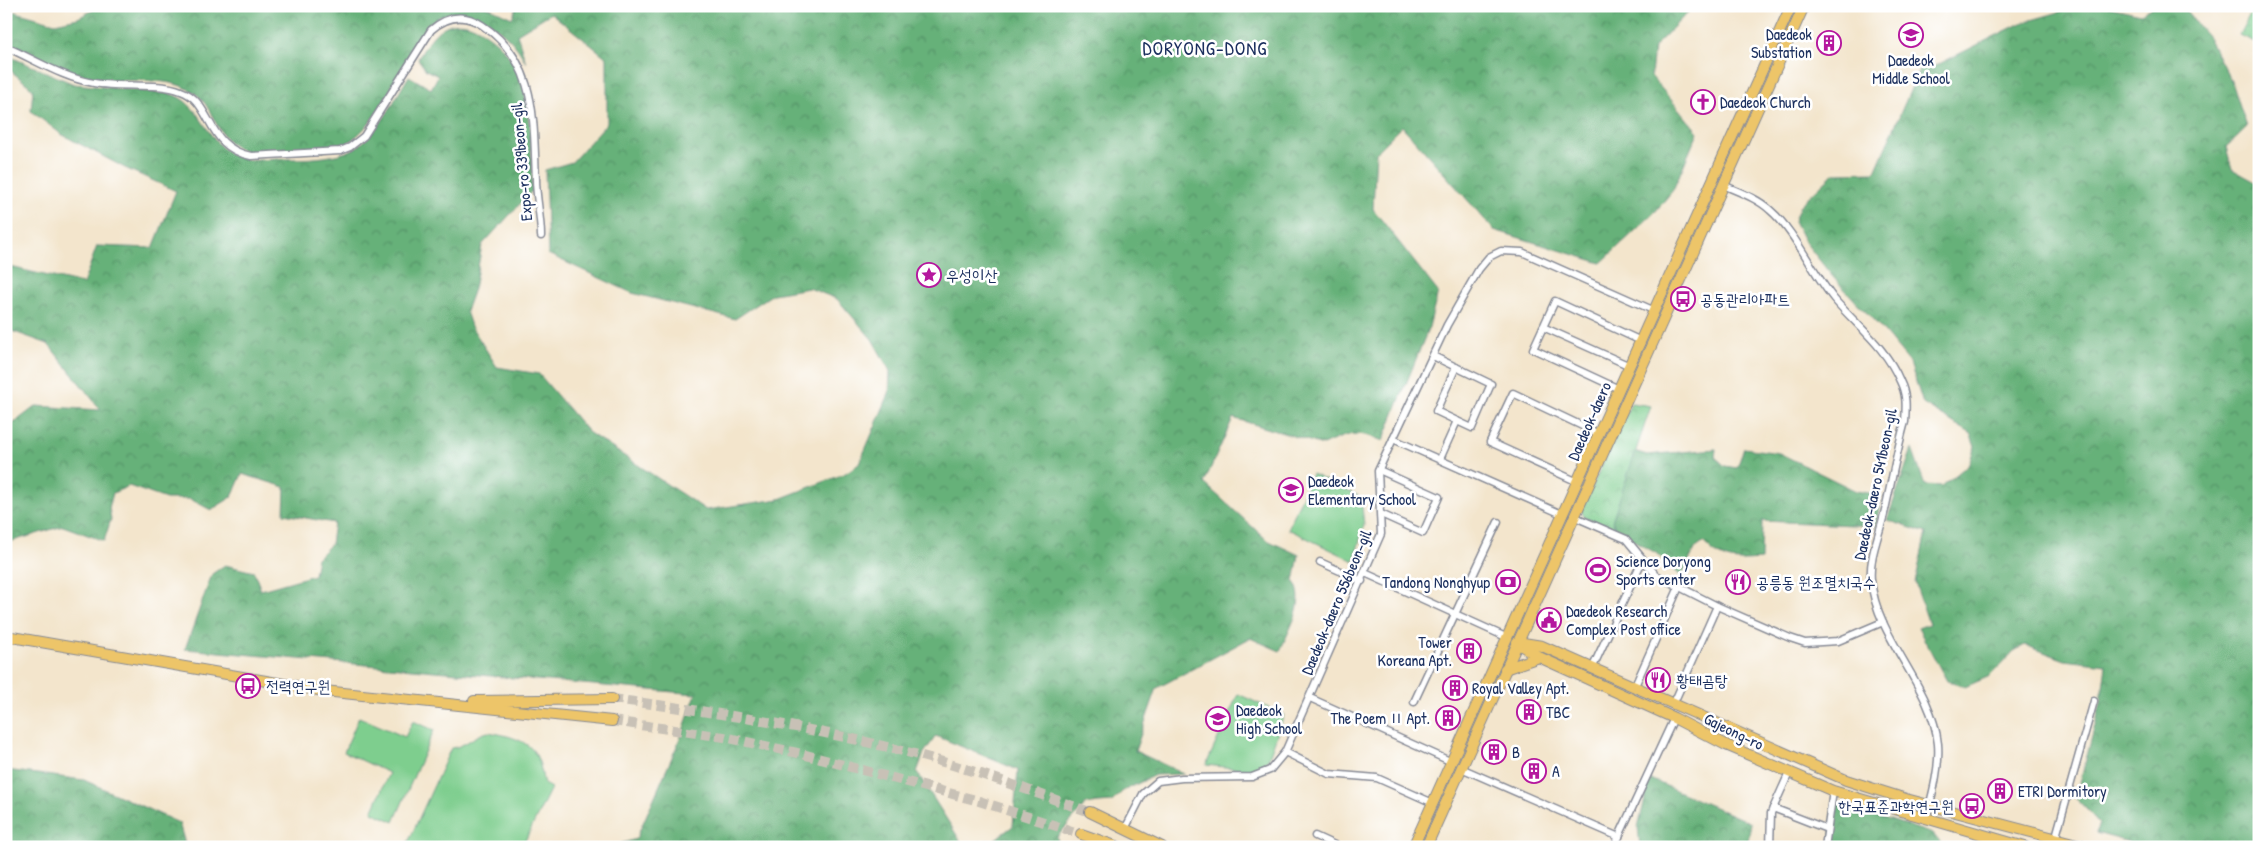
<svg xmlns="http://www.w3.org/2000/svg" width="2265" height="853" viewBox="0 0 2265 853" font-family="'Patrick Hand','Poor Story',sans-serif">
  <defs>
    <pattern id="grass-dots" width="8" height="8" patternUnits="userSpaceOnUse" patternTransform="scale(1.25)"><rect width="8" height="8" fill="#7ece8e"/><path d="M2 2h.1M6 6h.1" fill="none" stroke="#6cb17d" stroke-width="1.8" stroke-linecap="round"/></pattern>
    <pattern id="forest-crowns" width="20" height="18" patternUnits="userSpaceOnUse" patternTransform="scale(1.25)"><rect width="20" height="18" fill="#66b179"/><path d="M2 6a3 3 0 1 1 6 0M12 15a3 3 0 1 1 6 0" fill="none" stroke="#539066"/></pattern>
    <pattern id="park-crowns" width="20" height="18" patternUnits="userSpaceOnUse" patternTransform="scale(1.25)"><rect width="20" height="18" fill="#7ece8e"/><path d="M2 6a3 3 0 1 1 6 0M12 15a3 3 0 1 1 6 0" fill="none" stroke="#6cb17d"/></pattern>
  </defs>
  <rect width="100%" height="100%" fill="#fff"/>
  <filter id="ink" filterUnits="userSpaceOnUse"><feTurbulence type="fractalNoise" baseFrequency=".02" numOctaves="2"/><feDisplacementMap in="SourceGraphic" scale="10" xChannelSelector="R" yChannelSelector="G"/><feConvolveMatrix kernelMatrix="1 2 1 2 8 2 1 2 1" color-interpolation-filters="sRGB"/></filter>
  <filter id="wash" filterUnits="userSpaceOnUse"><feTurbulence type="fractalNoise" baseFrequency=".0096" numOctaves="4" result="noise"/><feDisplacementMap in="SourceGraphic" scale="20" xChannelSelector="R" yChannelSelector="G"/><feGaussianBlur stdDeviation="1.12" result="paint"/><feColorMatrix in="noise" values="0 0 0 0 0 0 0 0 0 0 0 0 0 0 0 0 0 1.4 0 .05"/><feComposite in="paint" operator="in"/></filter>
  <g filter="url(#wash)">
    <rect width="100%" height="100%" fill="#f3e5cc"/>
    <polygon fill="url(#grass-dots)" stroke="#4c7e76" points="2254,6 2259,6 2259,44 2239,35"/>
    <g fill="url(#forest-crowns)" stroke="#40706c" fill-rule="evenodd">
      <path d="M101,6H486L512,18L517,6H1694L1654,47L1651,76L1698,132L1673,190L1656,211L1601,263L1494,230L1402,126L1376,152L1373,209L1438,292L1429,327L1383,441C1356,430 1350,433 1323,445L1233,418L1204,483L1267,540L1299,555L1294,582C1308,601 1288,631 1280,651L1250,638L1157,688L1135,751L1184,774L1155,775L1123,791L1112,802L1086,804L1057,837L1059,847H610L636,839L680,739L696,694L185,649L212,574L225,565L254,572L261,590L314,575L317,558L331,544L334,523L284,514L285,487L242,474L232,497L211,510L190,499H166L129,486L113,493L109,508L111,519L104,541L63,526L6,543V429L36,406L101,410L48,344L6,329V266L83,284L97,246L153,248L176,191L125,168L61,134L31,111L33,89L6,67V55L74,84L171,94C199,103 204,133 225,150C241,163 260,160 279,159C300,159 320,159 340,154C374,146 392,103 409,76L431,89L438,76L426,70L418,59C429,40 441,19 466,24C475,26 482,31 489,36C536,69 531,140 532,191L482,245L474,289L466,311L471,326L497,367L539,374L588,432L706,510L779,499L844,474L859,464L889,394L890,371L872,339L837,299L809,288L773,294L735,319L632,293L548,254L545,170L572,162L607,123V58L551,13L517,34L526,63C516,43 504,32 485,21C471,12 448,9 434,20C426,26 421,36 416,45C397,74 379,122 350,141C328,156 275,152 249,153C211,142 218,103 188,89C163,76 129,83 101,79C68,75 36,55 6,41V13L12,11L55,23L78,18ZM936,736L1018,770L1013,826L994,840L963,845L917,772L924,753Z"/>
      <polygon points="2080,6 2105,6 2141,14 2154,6 2182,6 2208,37 2233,85 2247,127 2226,147 2232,169 2259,184 2259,845 2148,847 2096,833 2100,824 2076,798 2101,702 2106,665 2065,660 2025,645 2014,651 1990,676 1965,687 1947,681 1918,628 1929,624 1915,583 1926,533 1887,520 1912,449 1925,485 1942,486 1968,465 1975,447 1970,433 1923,404 1910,363 1881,328 1832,276 1805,242 1794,221 1800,205 1834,173 1875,172 1923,61 1933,67 2021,23"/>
      <path d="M1744,448L1779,453L1856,491L1881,495L1876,526L1762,521L1761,560C1733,562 1723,563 1703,542L1696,547L1681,576L1656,553L1617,531L1612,521L1634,451L1647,455L1716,449L1715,457L1725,466L1737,468Z"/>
      <polygon points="6,770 84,780 179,823 186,847 6,847"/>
      <polygon points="1650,779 1751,823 1747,847 1640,847 1638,827"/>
      <polygon points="1841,804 1933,834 1944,847 1831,847 1833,807"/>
    </g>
    <polygon fill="url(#park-crowns)" stroke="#4c7e76" points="1631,403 1651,406 1612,521 1617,531 1584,517 1581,510"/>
    <g fill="#7ece8e" stroke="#4c7e76">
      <polygon points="1312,474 1361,497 1364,525 1354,561 1288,529"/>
      <polygon points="1238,694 1284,715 1268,760 1260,767 1252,770 1206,765"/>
      <polygon points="359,717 405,737 413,721 434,730 394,822 372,812 389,773 344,752"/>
      <path d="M488,732C505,735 529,739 537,757C541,765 542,776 544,784L551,788L522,847H406L451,748C465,747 474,735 488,732Z"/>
    </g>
  </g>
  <g filter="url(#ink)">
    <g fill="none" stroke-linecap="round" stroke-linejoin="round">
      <g stroke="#c8c1b6" stroke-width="10" stroke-dasharray="10 5" stroke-linecap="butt">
        <path d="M612,699C709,711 805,726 899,750C964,766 1027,790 1090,812"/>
        <polyline points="612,721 724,737 802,754 979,801 1081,834"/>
      </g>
      <defs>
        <g id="street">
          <path d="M6,47C34,59 63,78 94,83C120,88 159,82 181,91C213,102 205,147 251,156L340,151L350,147L364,136L431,30C447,16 464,13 482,25C538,62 533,120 536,179C536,198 541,217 541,236"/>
          <path d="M1723,185C1739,192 1757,198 1770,210C1795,231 1812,272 1834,299C1857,326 1886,347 1900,381C1907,395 1906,407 1905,422C1896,453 1891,486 1883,518C1878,538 1869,559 1871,580C1877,640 1932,685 1938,744C1940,768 1932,796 1926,819"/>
          <polyline points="1543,327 1630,366"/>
          <polyline points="1433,356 1491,384 1472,428 1457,421 1440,459"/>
          <polyline points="1456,367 1436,411 1457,421"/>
          <polyline points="1619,389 1533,349 1555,301 1641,341"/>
          <polyline points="1393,439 1564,515"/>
          <polyline points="1379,470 1439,497 1423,533 1381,514"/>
          <polyline points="1578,482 1490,442 1513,393 1599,434"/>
          <polyline points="1573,516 1626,539 1656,575 1717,606 1790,638 1805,643 1838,641 1883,622"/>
          <polyline points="1320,562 1362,581"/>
          <polyline points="1365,573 1508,638"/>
          <polyline points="1592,669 1642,561"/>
          <polyline points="1634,688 1679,587"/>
          <polyline points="1310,698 1452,762"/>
          <polyline points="1414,702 1498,522"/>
          <polyline points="1673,705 1717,606"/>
          <polyline points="1285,752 1329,774 1377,778 1433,803"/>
          <polyline points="1461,768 1619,837"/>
          <polyline points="1773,808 1827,829"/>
          <polyline points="1125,829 1143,794 1158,781 1182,778 1252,777 1270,770 1285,752 1381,534 1378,471 1447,325 1479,269 1489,257 1501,251 1522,252 1655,311"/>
          <polyline points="1315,836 1339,847"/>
          <polyline points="1614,847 1674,718"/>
          <polyline points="1770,847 1771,813 1789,773"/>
          <polyline points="1825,847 1833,791"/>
          <polyline points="2053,847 2094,701"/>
        </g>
        <g id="primary">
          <polyline points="6,636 324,691 612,721"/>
          <polyline points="1517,642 1542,646 1846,780 1906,799 2088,847"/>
          <polyline points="1519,644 1539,657 1674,718 1726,745 1833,791 2025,847"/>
          <polyline points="1505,669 1539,657"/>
          <polyline points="474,701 612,699"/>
          <polyline points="1090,812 1162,847"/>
          <polyline points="1081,834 1118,847"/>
          <polyline points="1413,847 1791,6"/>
          <polyline points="1426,847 1804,6"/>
        </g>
      </defs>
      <use href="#street" stroke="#878a95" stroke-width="9"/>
      <use href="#primary" stroke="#878a95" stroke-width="12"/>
      <use href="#street" stroke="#fff" stroke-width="6"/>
      <use href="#primary" stroke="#edc569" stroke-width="10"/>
    </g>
  </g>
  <defs>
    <symbol id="school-ring" viewBox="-11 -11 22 22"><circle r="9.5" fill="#fff" stroke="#b5179e" stroke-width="1.5"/><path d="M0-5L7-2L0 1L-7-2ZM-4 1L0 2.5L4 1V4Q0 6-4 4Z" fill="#b5179e"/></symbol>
    <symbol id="building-ring" viewBox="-11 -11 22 22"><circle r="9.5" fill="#fff" stroke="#b5179e" stroke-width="1.5"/><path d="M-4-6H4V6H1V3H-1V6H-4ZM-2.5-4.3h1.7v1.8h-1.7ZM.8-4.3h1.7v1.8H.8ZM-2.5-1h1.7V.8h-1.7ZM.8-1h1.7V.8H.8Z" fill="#b5179e"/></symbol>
    <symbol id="church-ring" viewBox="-11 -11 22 22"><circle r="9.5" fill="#fff" stroke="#b5179e" stroke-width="1.5"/><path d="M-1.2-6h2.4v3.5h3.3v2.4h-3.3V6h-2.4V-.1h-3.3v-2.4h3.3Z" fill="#b5179e"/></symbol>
    <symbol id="sight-ring" viewBox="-11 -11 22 22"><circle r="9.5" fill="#fff" stroke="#b5179e" stroke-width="1.5"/><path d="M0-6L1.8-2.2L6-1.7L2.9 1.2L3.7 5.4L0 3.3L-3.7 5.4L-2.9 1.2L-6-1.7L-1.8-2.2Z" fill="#b5179e"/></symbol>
    <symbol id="bus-ring" viewBox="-11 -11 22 22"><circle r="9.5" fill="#fff" stroke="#b5179e" stroke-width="1.5"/><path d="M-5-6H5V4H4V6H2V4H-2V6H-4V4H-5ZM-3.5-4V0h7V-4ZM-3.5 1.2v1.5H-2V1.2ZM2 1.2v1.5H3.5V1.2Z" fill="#b5179e"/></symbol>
    <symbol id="stadium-ring" viewBox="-11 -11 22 22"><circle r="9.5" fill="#fff" stroke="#b5179e" stroke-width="1.5"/><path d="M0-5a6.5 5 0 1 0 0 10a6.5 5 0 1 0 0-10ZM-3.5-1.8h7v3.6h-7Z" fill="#b5179e"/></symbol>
    <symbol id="bank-ring" viewBox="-11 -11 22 22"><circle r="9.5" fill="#fff" stroke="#b5179e" stroke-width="1.5"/><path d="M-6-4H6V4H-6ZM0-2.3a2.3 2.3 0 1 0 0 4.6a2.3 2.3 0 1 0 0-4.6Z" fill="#b5179e"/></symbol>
    <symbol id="restaurant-ring" viewBox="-11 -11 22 22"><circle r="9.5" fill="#fff" stroke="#b5179e" stroke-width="1.5"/><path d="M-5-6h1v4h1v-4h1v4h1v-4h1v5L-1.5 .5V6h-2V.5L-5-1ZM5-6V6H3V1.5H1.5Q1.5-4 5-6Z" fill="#b5179e"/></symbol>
    <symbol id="civic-ring" viewBox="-11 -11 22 22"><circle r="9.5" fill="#fff" stroke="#b5179e" stroke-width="1.5"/><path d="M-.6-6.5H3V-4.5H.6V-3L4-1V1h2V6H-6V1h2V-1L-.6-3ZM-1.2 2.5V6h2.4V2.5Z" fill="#b5179e"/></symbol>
  </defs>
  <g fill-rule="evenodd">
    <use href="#school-ring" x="1897" y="21" width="28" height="28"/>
    <use href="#building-ring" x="1815" y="29" width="28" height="28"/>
    <use href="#church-ring" x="1689" y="88" width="28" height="28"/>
    <use href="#sight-ring" x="915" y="261" width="28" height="28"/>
    <use href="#bus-ring" x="1669" y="285" width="28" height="28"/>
    <use href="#school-ring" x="1277" y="476" width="28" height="28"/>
    <use href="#stadium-ring" x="1584" y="556" width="28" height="28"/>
    <use href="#bank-ring" x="1494" y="568" width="28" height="28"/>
    <use href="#restaurant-ring" x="1724" y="568" width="28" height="28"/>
    <use href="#civic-ring" x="1535" y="606" width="28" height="28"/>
    <use href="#building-ring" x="1455" y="637" width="28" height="28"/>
    <use href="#restaurant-ring" x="1644" y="666" width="28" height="28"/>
    <use href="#bus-ring" x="234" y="672" width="28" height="28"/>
    <use href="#building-ring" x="1441" y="674" width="28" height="28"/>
    <use href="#building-ring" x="1515" y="698" width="28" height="28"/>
    <use href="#building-ring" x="1434" y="704" width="28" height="28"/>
    <use href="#school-ring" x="1204" y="705" width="28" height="28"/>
    <use href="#building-ring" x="1480" y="738" width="28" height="28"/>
    <use href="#building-ring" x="1520" y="757" width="28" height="28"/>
    <use href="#building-ring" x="1986" y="777" width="28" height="28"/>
    <use href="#bus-ring" x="1958" y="792" width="28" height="28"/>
  </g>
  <g text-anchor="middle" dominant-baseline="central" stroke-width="5" stroke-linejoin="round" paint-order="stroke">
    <g font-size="16" fill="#1b2f5e" stroke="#fff" text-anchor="start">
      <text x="1812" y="34" text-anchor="end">Daedeok<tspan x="1812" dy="18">Substation</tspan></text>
      <text x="1911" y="60" text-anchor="middle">Daedeok<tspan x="1911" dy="18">Middle School</tspan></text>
      <text x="1720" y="102">Daedeok Church</text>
      <text x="946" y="275">우성이산</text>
      <text x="1700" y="299">공동관리아파트</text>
      <text x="1308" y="481">Daedeok<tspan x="1308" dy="18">Elementary School</tspan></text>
      <text x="1616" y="561">Science Doryong<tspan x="1616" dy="18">Sports center</tspan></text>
      <text x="1490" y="582" text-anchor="end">Tandong Nonghyup</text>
      <text x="1756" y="582">공릉동 원조멸치국수</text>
      <text x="1566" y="611">Daedeok Research<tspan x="1566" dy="18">Complex Post office</tspan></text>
      <text x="1452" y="642" text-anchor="end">Tower<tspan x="1452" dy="18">Koreana Apt.</tspan></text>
      <text x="1676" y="680">황태곰탕</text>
      <text x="266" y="686">전력연구원</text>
      <text x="1472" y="688">Royal Valley Apt.</text>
      <text x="1236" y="710">Daedeok<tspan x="1236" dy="18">High School</tspan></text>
      <text x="1546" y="712">TBC</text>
      <text x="1430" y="718" text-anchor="end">The Poem Ⅱ Apt.</text>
      <text x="1512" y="752">B</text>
      <text x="1552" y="771">A</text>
      <text x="2018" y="791">ETRI Dormitory</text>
      <text x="1954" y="806" text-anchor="end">한국표준과학연구원</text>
    </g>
    <g font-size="16" fill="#1b2f5e" stroke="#fff">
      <text transform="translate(521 162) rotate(-95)">Expo-ro 339beon-gil</text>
      <text transform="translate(1589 421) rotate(-66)">Daedeok-daero</text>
      <text transform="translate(1875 484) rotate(-78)">Daedeok-daero 541beon-gil</text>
      <text transform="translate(1336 602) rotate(-67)">Daedeok-daero 556beon-gil</text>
      <text transform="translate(1734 731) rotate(26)">Gajeong-ro</text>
    </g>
    <g font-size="19" letter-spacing="1" fill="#1b2f5e" stroke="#fff">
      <text x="1205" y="48">DORYONG-DONG</text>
    </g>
  </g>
  <rect width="2265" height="853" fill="none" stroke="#fff" stroke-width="25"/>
</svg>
